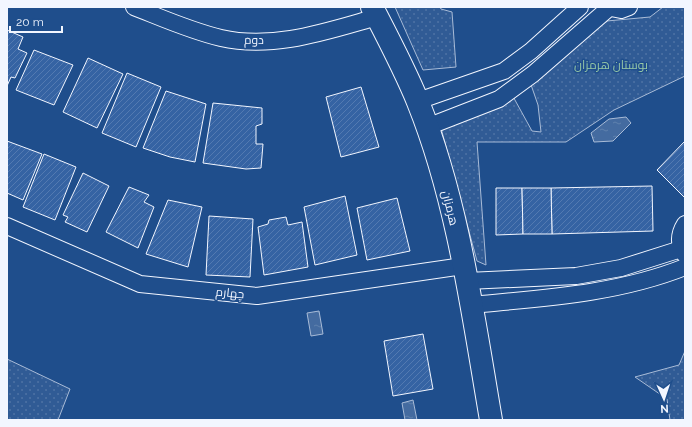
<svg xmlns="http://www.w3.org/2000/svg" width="692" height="427" viewBox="0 0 692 427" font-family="Raleway,Cairo,sans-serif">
  <defs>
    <pattern id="park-dots" width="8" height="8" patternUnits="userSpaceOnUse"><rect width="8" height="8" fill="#305b95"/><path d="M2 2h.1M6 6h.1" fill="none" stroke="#4e73a5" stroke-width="1.8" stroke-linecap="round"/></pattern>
    <pattern id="water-ripples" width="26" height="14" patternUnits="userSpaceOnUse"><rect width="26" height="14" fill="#446ba0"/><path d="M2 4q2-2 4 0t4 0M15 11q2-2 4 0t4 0" fill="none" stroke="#5f81ae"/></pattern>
    <pattern id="building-hatch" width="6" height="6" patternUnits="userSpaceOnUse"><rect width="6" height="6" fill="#3563a3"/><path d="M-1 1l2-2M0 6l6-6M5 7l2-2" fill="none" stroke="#537ab1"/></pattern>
  </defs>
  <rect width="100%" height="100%" fill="#1f4e8c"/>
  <g fill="url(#park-dots)" stroke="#a8bbd7">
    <polygon points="395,7 440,7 441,9 452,12 456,67 423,70"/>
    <polygon points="663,7 685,7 685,76 614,110 566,142 477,142 486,265 477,261 438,117 510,91 532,131 541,132 538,105 528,76 596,22 650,17"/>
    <polygon points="685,351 685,420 670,420 667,399 635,377 679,365"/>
    <polygon points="7,359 70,389 58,420 7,420"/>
  </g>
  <g fill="url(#water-ripples)" stroke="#a8bbd7">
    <polygon points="626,117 631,123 613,141 594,142 591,133 609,119"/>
    <polygon points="319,311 323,334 311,336 307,313"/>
    <polygon points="413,400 417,420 405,420 402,403"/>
  </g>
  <g fill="url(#building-hatch)" stroke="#f2f6ff">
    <polygon points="7,30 23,37 18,49 27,53 15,78 11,77 7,86"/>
    <polygon points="34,50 73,65 54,105 16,90"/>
    <polygon points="88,58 123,74 97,128 63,112"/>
    <polygon points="127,73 161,87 136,147 102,133"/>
    <polygon points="361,87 379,147 341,157 326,97"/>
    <polygon points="166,91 206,104 195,162 170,157 143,148"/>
    <polygon points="213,103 262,108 262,124 256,126 256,144 263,144 261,168 246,169 203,163"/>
    <polygon points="7,141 42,154 23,200 7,193"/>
    <polygon points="685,141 685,198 657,170"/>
    <polygon points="44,154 76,167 55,220 23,207"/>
    <polygon points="83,173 109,186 87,232 65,222 68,217 63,215"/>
    <polygon points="652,186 653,231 552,234 551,188"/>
    <polygon points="129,187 149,195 144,202 154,207 138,248 106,232"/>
    <polygon points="496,188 522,188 523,234 496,235"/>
    <polygon points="522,188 551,188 552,234 523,234"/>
    <polygon points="345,196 357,255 315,265 304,207"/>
    <polygon points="397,198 410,251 367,260 357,208"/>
    <polygon points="168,200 202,207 188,267 146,254"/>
    <polygon points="209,216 253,219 250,277 206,275"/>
    <polygon points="286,217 288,225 302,222 308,267 264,275 258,227 268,224 269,220"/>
    <polygon points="423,334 433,389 393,396 384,341"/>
  </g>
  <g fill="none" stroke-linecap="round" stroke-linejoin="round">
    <defs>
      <g id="street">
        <path d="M134,7C162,18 191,31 221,38C274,50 327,31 377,17"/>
        <polyline points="606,7 621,10 629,7"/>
        <polyline points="418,101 504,71 531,51 580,7"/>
        <polyline points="427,127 499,99 533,74 609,8"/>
        <path d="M685,224C678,235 678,244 685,255"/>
        <polyline points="7,226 140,284 257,296 463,266"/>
        <polyline points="467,281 576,276 621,268 681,249"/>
        <path d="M471,305C544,298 617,294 685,267"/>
      </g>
      <path id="secondary" d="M372,7C388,38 405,70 418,102C458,201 473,315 491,420"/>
    </defs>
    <use href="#street" stroke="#f2f6ff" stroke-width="18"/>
    <use href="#secondary" stroke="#f2f6ff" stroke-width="24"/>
    <use href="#street" stroke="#1f4e8c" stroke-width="16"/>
    <use href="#secondary" stroke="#1f4e8c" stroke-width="22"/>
  </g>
  <g text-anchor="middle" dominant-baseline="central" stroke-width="3" stroke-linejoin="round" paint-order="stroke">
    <g font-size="12" fill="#f2f6ff" stroke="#1f4e8c">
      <text transform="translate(254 40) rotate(1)">دوم</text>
      <text transform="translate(450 208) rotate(76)">هرمزان</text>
      <text transform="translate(230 293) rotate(6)">چهارم</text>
    </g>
    <g font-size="12" fill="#97c8a6" stroke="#1f4e8c">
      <text x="611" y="65">بوستان هرمزان</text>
    </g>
  </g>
  <rect width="692" height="427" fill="none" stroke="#f2f6ff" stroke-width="16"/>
  <g transform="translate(664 399) rotate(177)" stroke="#1f4e8c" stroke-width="3" paint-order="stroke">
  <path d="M0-3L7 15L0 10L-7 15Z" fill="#f2f6ff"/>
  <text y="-6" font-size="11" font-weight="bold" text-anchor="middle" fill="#f2f6ff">N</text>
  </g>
  <path d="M10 26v6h52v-6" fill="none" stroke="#f2f6ff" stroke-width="2"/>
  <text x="16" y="26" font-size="12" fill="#f2f6ff" stroke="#1f4e8c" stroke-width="3" paint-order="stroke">20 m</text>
</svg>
